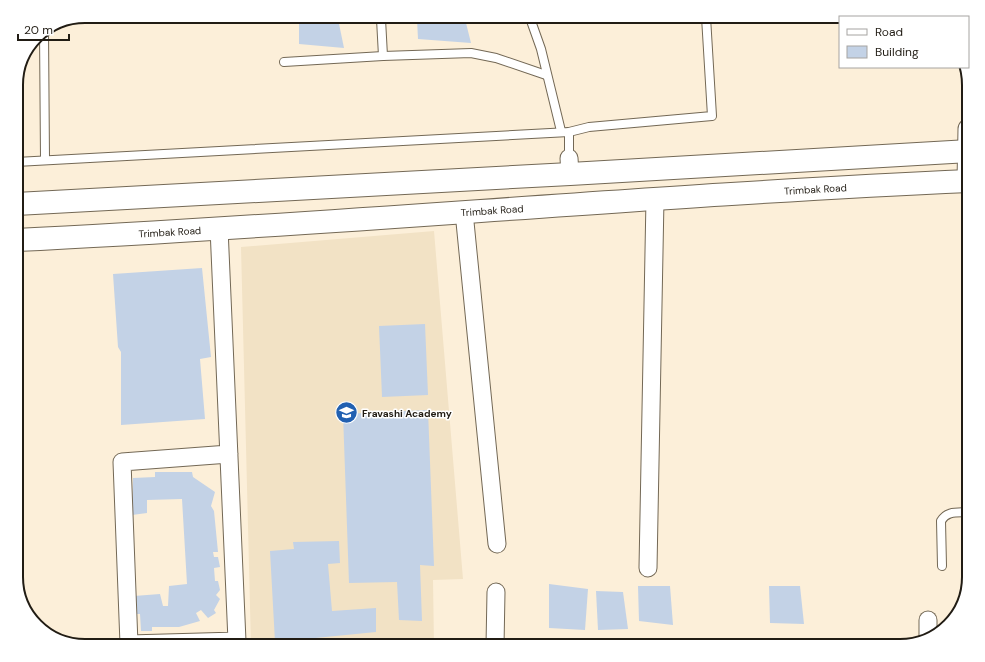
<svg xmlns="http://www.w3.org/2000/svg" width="985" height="662" viewBox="0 0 985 662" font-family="'DM Sans',sans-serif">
  <rect width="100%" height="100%" fill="#fcefd9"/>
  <polygon fill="#f2e2c5" points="434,231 463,579 433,580 434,646 251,646 241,247"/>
  <g fill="#c3d2e6">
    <polygon points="338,19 344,48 299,44 299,20"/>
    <polygon points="417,19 465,19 471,43 418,39"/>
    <polygon points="202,268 211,357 200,359 205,419 121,425 121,352 118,347 113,274"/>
    <polygon points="425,324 428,395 382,397 379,326"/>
    <polygon points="428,410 434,566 420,565 422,621 399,620 397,582 349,583 343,414"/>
    <polygon points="155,472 192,472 193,477 215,492 211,506 214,511 218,552 213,552 214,557 218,557 220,567 214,568 215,581 218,581 220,590 216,595 220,599 214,610 216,613 208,618 201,610 196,613 200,621 179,627 152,627 152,631 141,631 140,614 135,614 134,596 160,594 163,606 168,606 169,586 187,584 182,499 147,500 147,513 132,515 133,478 155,477"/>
    <polygon points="339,541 340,563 328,564 332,611 376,608 376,632 275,642 270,551 294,549 293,542"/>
    <polygon points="549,584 588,589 585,630 549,628"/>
    <polygon points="638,586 670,586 673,625 639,621"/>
    <polygon points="769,586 800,586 804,624 770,623"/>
    <polygon points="596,591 623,592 628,629 598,630"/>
  </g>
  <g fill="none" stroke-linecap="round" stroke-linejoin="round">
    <defs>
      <g id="service">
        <polyline points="530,18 541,49 561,131"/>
        <polyline points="381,19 383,56"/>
        <polyline points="44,31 45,160"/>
        <polyline points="284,62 383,56 471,53 496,58 546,75"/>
        <polyline points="569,132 569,158"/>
        <polyline points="16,162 569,132 589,127 712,116 706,17"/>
        <path d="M942,566L941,521C947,510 959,513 969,512"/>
      </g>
      <g id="minor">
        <polyline points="569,158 570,174"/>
        <polyline points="464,212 497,544"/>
        <polyline points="219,228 237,641 129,644 122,462 229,454"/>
        <polyline points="648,568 655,199"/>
        <polyline points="928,620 928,639"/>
        <polyline points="495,646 496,592"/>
      </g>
      <polyline id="tertiary" points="968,181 969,129"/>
      <g id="trunk">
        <polyline points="16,204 570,174 969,151"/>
        <path id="s1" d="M16,240C334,225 651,195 969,181"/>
      </g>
    </defs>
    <use href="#service" stroke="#736855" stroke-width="10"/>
    <use href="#minor" stroke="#736855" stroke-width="19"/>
    <use href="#tertiary" stroke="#736855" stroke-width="23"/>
    <use href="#trunk" stroke="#736855" stroke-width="24"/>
    <use href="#service" stroke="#fff" stroke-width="8"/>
    <use href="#minor" stroke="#fff" stroke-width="17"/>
    <use href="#tertiary" stroke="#fff" stroke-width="21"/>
    <use href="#trunk" stroke="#fff" stroke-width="22"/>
  </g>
  <defs>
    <symbol id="school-disc" viewBox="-11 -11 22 22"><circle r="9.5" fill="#2160b1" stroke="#fff"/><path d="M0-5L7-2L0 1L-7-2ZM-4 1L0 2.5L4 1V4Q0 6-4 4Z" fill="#fff"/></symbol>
  </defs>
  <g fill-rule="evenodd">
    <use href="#school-disc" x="334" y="400" width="25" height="25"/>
  </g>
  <g text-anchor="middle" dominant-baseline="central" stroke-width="3" stroke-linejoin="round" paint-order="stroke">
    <g font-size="10" fill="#211c14" stroke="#fff">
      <text stroke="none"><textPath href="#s1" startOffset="801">Trimbak Road</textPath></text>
      <text stroke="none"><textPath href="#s1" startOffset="477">Trimbak Road</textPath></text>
      <text stroke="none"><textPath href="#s1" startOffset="154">Trimbak Road</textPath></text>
    </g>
    <g font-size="10" font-weight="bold" fill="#211c14" stroke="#fff" text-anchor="start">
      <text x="362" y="413">Fravashi Academy</text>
    </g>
  </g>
  <path d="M0 0H985V662H0ZM85 23H900A62 62 0 0 1 962 85V577A62 62 0 0 1 900 639H85A62 62 0 0 1 23 577V85A62 62 0 0 1 85 23Z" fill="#fff" fill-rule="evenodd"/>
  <path fill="none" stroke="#211c14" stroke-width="2" d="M85 23H900A62 62 0 0 1 962 85V577A62 62 0 0 1 900 639H85A62 62 0 0 1 23 577V85A62 62 0 0 1 85 23Z"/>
  <rect x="839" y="16" width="130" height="52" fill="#ffffff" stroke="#a6a4a1"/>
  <rect x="847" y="29" width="20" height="6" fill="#ffffff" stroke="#a6a4a1"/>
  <text x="875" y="36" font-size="12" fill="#211c14">Road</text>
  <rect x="847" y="46" width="20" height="12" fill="#c3d2e6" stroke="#a6a4a1"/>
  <text x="875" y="56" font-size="12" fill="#211c14">Building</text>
  <path d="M18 34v6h51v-6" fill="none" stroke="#211c14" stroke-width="2"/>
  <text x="24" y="34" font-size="12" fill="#211c14" stroke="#ffffff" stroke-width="3" paint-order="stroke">20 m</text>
</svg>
